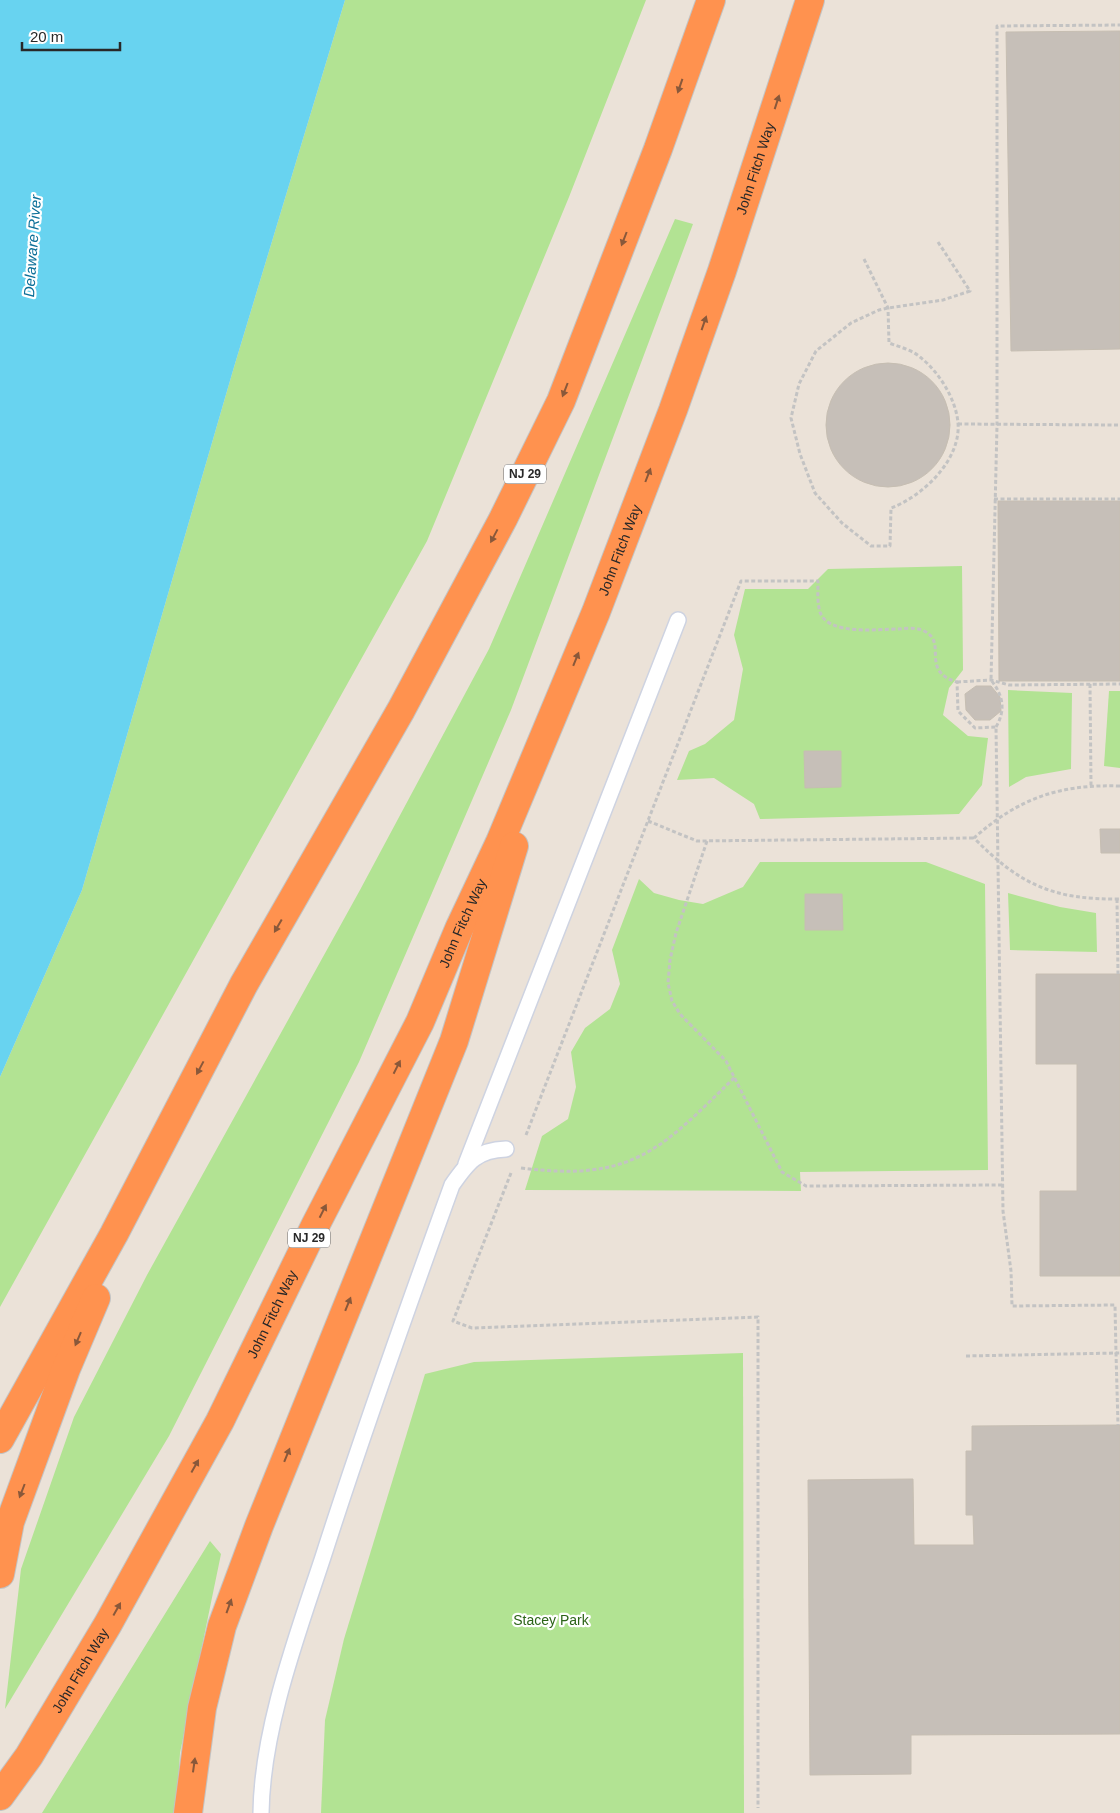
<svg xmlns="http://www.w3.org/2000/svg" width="1120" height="1813" viewBox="0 0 1120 1813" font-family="Arial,sans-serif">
  <rect width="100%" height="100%" fill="#ebe2d8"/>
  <g fill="#b2e393">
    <polygon points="345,0 646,0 569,197 427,541 0,1307 0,1077 82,890 234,367"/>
    <polygon points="675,219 693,224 511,710 359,1062 169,1436 5,1709 21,1569 74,1417 147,1275 360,890 489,649"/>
    <polygon points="962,566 963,670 949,688 943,715 968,736 988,738 982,785 959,814 760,819 754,804 714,778 677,780 689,751 705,744 734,720 743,669 734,635 745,589 808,589 828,569"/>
    <polygon points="1008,690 1072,693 1071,769 1026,777 1009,787"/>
    <polygon points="1109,691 1120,691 1120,768 1104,766"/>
    <polygon points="760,862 926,862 985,884 988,1170 800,1172 801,1191 525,1190 542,1136 568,1119 576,1087 571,1052 585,1028 610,1009 620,984 612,950 639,879 654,893 679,900 703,904 743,887"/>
    <polygon points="1008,893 1060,907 1096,913 1097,952 1010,950"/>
    <polygon points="743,1353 744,1813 321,1813 325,1720 344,1639 425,1374 474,1362"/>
    <polygon points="210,1541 221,1554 180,1753 176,1813 42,1813"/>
  </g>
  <polygon fill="#68d3f0" points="0,0 345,0 234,367 82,890 0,1077"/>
  <g fill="#c6bfb8" stroke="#c6beb2">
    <polygon points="1120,31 1120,349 1011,351 1006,32"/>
    <circle cx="888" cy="425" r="62"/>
    <polygon points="998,501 1120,501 1120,681 999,681"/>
    <polygon points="976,686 991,686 1000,697 1001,711 990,720 975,720 966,710 965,694"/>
    <polygon points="804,751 841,751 841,787 805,788"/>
    <polygon points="1100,829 1120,829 1120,853 1101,853"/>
    <polygon points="805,894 842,894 843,930 805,930"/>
    <polygon points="1036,974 1120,974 1120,1276 1040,1276 1040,1191 1077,1191 1077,1064 1036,1064"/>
    <polygon points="1118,1425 1120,1425 1120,1734 911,1735 911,1774 810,1775 808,1480 913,1479 914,1545 974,1545 973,1515 966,1515 966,1451 972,1451 972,1426"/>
  </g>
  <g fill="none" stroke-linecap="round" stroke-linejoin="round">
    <defs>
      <g id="service">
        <polyline points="466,1164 678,620"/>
        <path d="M261,1813C262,1729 297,1636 323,1557C363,1432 407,1309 452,1185C468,1162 477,1150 506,1149"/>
      </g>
      <g id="motorway">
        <polyline points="0,1439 114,1234 244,984 401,710 503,519 561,401 658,149 711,0"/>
        <polyline points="0,1574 10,1522 66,1369 96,1298"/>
        <path id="s1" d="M0,1796L29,1756L108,1624L220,1421L315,1226L420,1022L459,929L500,842L596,612L673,410L722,271L810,0"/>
        <polyline points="188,1813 202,1708 222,1626 259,1526 454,1041 514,846"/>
      </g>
    </defs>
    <use href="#service" stroke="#ced3e1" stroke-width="18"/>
    <use href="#motorway" stroke="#c3c3c3" stroke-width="30"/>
    <g stroke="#c3c3c3" stroke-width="3" stroke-dasharray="4 2.5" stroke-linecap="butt">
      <path d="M864,259L888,308L889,343C900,347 912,350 920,357C939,372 956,399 958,423C961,460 923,496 891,508L890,546H871L842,523L815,493L800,454L791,418L799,384L816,351L851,323L879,310L888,308L943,300L970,291L938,242"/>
      <polyline points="958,424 1120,425"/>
      <polyline points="994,499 1120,499"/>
      <polyline points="957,682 991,680 1009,685 1120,684"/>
      <polyline points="1090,684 1091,785"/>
      <path d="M996,727C1006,710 1003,695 991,680L997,425V26L1120,25"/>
      <path d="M1120,786C1060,784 1019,798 974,838C1020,885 1054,900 1120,899"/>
      <polyline points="648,821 697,841 974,838"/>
      <polyline points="707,841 676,933 670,960 668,983 672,1001 680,1014 726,1061 782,1172 806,1186 1003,1185"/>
      <polyline points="1117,899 1118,974"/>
      <path d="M526,1135L741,581H818C818,591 817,602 820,612C828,636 879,629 899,629C908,628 918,627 926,632C947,644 920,671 957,682L958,711L975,728L996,727L1003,1211L1011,1271L1012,1306L1115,1305L1116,1353H1120"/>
      <path d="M521,1168C633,1182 660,1150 735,1077"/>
      <polyline points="511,1173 453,1321 472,1328 758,1317 758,1808"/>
      <polyline points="966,1356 1116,1353 1118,1425"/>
    </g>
    <use href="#service" stroke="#fff" stroke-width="15"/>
    <use href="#motorway" stroke="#ff924f" stroke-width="28"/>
  </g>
  <defs><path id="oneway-solid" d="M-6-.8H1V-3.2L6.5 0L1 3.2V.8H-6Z" transform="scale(1.25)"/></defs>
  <g fill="#89583a">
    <use href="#oneway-solid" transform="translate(680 86) rotate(109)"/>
    <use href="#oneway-solid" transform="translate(777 102) rotate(-72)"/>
    <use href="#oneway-solid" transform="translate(624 239) rotate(111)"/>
    <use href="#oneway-solid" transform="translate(704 323) rotate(-71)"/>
    <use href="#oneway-solid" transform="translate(565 390) rotate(111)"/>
    <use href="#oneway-solid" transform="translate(648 475) rotate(-69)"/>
    <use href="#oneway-solid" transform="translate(494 536) rotate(118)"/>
    <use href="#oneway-solid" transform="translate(576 659) rotate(-68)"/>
    <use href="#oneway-solid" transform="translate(278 926) rotate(120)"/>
    <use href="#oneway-solid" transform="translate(397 1067) rotate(-63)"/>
    <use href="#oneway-solid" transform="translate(200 1068) rotate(118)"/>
    <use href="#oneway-solid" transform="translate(323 1211) rotate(-63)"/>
    <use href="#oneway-solid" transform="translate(348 1304) rotate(-68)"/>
    <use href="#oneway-solid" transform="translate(78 1339) rotate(113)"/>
    <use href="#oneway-solid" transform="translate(287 1455) rotate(-68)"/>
    <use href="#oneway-solid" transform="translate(195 1466) rotate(-61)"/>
    <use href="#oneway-solid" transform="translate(22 1491) rotate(111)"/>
    <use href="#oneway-solid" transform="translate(229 1606) rotate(-70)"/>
    <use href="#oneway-solid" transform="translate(117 1609) rotate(-61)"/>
    <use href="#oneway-solid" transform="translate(194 1765) rotate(-82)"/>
  </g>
  <g text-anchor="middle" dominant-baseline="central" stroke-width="4.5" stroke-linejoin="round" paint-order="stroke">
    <g fill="#fff" stroke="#686868" stroke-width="1">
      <rect x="504" y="464.5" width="42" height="19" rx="4"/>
      <rect x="288" y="1228.5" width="42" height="19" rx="4"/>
    </g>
    <g font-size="12" font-weight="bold" fill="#282828">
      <text x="525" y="474">NJ 29</text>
      <text x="309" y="1238">NJ 29</text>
    </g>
    <g font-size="14" fill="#282828" stroke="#fff">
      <text stroke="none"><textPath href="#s1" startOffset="1799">John Fitch Way</textPath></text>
      <text stroke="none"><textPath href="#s1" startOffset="1394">John Fitch Way</textPath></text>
      <text stroke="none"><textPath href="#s1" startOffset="989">John Fitch Way</textPath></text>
      <text stroke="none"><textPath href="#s1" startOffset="554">John Fitch Way</textPath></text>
      <text stroke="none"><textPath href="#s1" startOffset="149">John Fitch Way</textPath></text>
    </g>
    <g font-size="14" fill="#2c6418" stroke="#fff">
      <text x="551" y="1620">Stacey Park</text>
    </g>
    <g font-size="15" font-style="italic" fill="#0b6f98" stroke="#fff">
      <text transform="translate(32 246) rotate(-86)">Delaware River</text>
    </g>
  </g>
  <path d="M22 42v8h98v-8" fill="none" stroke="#282828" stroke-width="2.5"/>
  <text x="30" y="42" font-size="15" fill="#282828" stroke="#ffffff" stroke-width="4" paint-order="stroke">20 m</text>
</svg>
